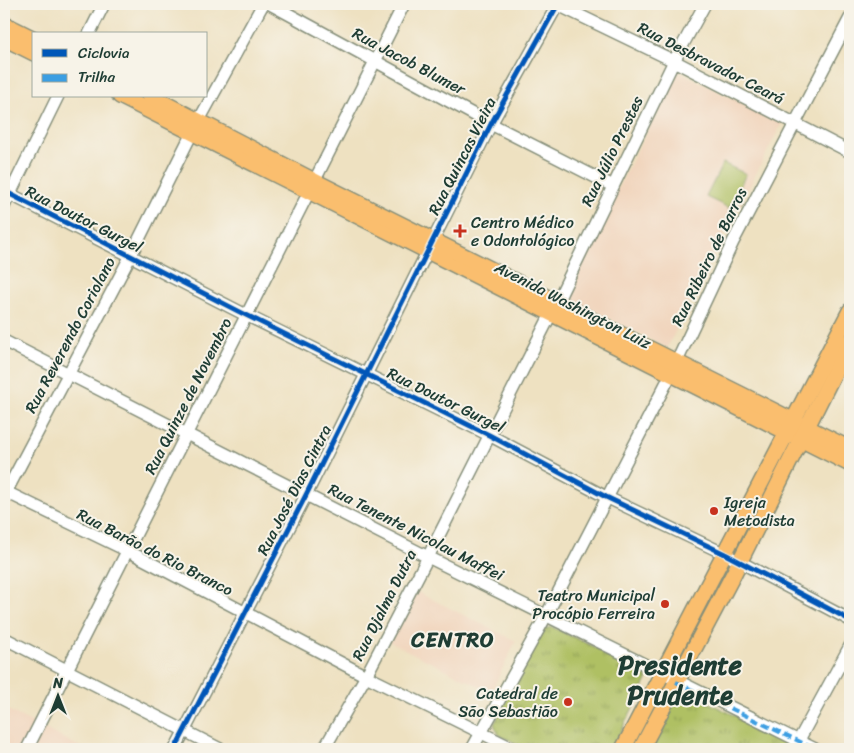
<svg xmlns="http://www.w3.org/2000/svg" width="854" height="753" viewBox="0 0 854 753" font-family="Sriracha,sans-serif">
  <defs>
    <pattern id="park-tufts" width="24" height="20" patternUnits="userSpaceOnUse" patternTransform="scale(1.25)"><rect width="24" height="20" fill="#afc064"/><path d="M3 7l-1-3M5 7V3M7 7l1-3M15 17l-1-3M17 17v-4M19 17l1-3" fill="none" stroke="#8e9d53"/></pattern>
  </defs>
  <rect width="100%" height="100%" fill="#f7f3e8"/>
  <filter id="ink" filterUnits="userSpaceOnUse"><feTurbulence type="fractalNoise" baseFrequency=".02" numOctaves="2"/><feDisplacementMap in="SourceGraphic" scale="10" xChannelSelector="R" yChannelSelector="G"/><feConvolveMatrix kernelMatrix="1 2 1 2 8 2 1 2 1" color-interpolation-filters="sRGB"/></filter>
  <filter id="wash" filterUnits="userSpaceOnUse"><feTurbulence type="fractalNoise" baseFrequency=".0096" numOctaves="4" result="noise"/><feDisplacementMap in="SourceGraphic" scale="20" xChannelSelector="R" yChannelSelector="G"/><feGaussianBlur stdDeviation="1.12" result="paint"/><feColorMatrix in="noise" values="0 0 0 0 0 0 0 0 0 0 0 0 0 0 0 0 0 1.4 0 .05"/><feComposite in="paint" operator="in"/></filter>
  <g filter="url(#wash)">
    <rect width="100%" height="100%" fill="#eee1c1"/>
    <g fill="#f1d5bd">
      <polygon points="678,71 782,123 667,348 563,295"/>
      <polygon points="413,590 516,641 491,692 388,641"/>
      <polygon points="4,708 84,749 4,749"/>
    </g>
    <g fill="url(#park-tufts)" stroke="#677e4c">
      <polygon points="552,627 643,670 647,680 612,749 528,749 499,735 494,724 541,630"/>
      <polygon points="678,688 786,740 781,749 648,749"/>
    </g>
    <polygon fill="#afc064" stroke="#677e4c" points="723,163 746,174 729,208 706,197"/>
  </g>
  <g filter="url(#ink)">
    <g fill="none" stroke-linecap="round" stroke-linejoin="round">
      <defs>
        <g id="minor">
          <polyline points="270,4 491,124 613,186"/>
          <polyline points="556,4 674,61 850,152"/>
          <polyline points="89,34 104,4"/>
          <polyline points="4,191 242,313 489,435 606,497 725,554 850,620"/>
          <polyline points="4,206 58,96"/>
          <polyline points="4,341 428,557 815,749"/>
          <polyline points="4,491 128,551 366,676 514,749"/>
          <polyline points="4,496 130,257 192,133 263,4"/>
          <polyline points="4,638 220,749"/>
          <polyline points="27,749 404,4"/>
          <polyline points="175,749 306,495 491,124 558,4"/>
          <polyline points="324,749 366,676 428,557 557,302 674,61 705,4"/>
          <polyline points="472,749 546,616 671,374 733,242 850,18"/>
          <polyline points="794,749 850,646"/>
        </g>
        <g id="major">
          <polyline points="4,24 34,39"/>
          <polyline points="4,38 34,53"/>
          <polyline points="120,96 850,464"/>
          <polyline points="150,96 316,182 850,449"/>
          <polyline points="623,749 850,311"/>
          <polyline points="641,749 733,575 850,341"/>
        </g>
      </defs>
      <use href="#minor" stroke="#868f7a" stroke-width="14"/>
      <use href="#major" stroke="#868f7a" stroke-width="18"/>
      <use href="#minor" stroke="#fff" stroke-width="11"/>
      <use href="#major" stroke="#fabe6e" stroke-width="15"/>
      <polyline stroke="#3c9ee2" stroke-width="4" stroke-dasharray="8 4" stroke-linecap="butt" points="676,682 815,749"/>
      <defs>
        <g id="cycleway">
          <polyline points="4,191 242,313 489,435 606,497 725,554 850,620"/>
          <polyline points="175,749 306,495 491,124 558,4"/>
        </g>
      </defs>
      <use href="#cycleway" stroke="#f7f3e8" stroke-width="8"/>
      <use href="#cycleway" stroke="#0057b8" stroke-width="5"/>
    </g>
  </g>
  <g fill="#c8321e" stroke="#f7f3e8" stroke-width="2">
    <path d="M457.5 223.5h5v5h5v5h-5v5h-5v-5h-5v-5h5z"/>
    <circle cx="714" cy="511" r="5"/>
    <circle cx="665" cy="604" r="5"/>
    <circle cx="568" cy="702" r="5"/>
  </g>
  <g text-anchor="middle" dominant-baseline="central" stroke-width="4" stroke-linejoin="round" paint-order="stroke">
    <g font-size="16" fill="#1f3d34" stroke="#f7f3e8">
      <text transform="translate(409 61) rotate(28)">Rua Jacob Blumer</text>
      <text transform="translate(711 63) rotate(27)">Rua Desbravador Ceará</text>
      <text transform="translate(612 151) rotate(-64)">Rua Júlio Prestes</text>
      <text transform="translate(462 156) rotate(-63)">Rua Quincas Vieira</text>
      <text transform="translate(84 219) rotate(27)">Rua Doutor Gurgel</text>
      <text transform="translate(709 257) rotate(-64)">Rua Ribeiro de Barros</text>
      <text transform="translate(573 305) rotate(27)">Avenida Washington Luiz</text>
      <text transform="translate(70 335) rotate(-62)">Rua Reverendo Coriolano</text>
      <text transform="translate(188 396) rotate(-63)">Rua Quinze de Novembro</text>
      <text transform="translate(446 400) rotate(26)">Rua Doutor Gurgel</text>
      <text transform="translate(294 490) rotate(-63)">Rua José Dias Cintra</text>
      <text transform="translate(416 532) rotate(27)">Rua Tenente Nicolau Maffei</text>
      <text transform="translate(155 552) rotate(27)">Rua Barão do Rio Branco</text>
      <text transform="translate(384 605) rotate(-63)">Rua Djalma Dutra</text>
    </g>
    <g font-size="16" fill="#1f3d34" stroke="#f7f3e8" text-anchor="start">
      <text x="471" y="222">Centro Médico<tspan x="471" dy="18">e Odontológico</tspan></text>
      <text x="724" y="502">Igreja<tspan x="724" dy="18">Metodista</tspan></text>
      <text x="655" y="595" text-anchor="end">Teatro Municipal<tspan x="655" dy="18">Procópio Ferreira</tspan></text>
      <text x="558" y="693" text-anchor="end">Catedral de<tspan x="558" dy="18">São Sebastião</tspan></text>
    </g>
    <g font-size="21" font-weight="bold" letter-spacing="1" fill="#1f3d34" stroke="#f7f3e8">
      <text x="453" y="640">CENTRO</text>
    </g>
    <g font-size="26" font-weight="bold" fill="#1f3d34" stroke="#f7f3e8">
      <text x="680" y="665">Presidente<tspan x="680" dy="30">Prudente</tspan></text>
    </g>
  </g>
  <rect width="854" height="753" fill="none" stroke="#f7f3e8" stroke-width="20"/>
  <rect x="32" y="32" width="175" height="65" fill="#f7f3e8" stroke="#a1aaa0"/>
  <rect x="42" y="49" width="25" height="8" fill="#0057b8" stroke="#a1aaa0"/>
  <text x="78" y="58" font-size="15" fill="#1f3d34">Ciclovia</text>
  <rect x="42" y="74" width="25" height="8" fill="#3c9ee2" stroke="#a1aaa0"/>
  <text x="78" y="82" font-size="15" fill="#1f3d34">Trilha</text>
  <g transform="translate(58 696)" stroke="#f7f3e8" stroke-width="4" paint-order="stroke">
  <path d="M0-4L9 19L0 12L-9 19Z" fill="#1f3d34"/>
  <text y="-8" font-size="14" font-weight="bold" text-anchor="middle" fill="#1f3d34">N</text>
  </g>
</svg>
